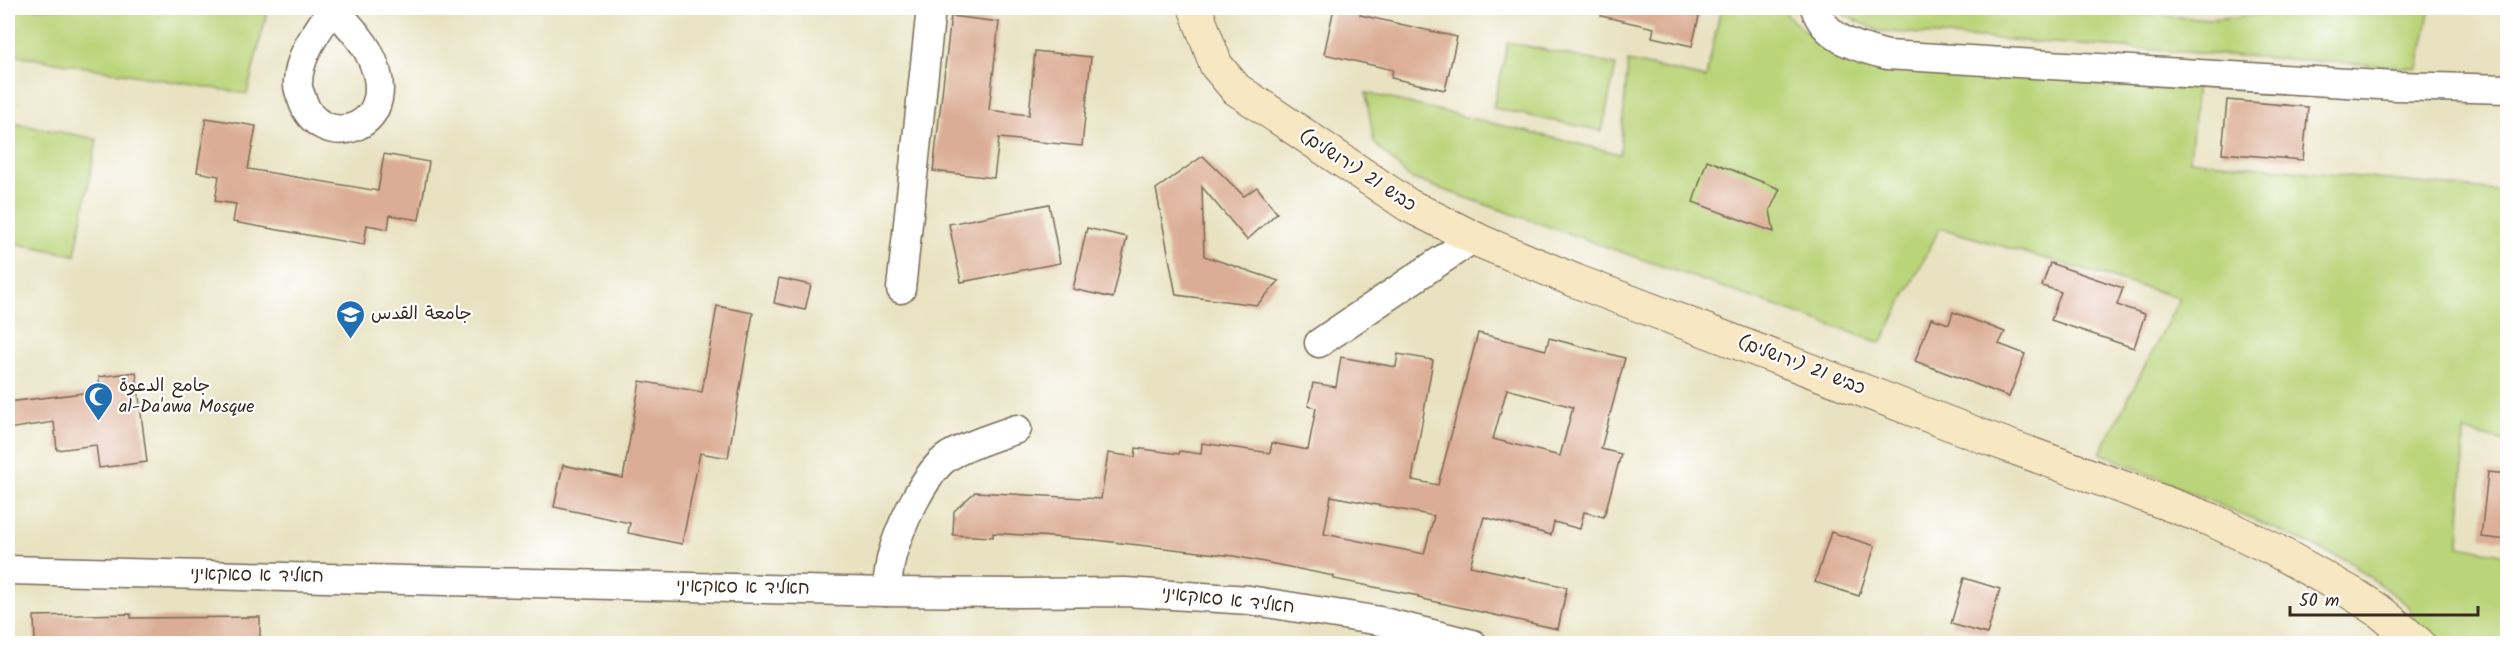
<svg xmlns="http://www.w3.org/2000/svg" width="2515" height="651" viewBox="0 0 2515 651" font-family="Kalam,'Playpen Sans Arabic','Playpen Sans Hebrew',sans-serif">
  <rect width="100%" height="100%" fill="#fff"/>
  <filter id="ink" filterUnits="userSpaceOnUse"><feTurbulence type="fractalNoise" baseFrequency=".0167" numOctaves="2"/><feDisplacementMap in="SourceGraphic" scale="12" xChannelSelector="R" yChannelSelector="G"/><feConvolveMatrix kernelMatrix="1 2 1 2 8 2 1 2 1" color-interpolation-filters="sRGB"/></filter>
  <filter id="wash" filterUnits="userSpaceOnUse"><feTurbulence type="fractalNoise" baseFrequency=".008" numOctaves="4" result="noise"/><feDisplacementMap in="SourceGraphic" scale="24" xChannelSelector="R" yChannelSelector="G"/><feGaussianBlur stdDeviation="1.35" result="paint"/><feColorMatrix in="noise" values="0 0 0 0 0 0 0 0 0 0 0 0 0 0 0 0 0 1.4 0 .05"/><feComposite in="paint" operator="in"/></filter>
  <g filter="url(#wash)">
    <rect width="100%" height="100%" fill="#e8e2c1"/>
    <g fill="#bad479" stroke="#7a7f4c" stroke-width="1.5">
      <polygon points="8,8 268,8 247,94 8,54"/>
      <path d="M1721,8H1783C1796,33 1842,52 1867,65L2197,83L2190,160L2507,192V442L2464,432L2459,546L2507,555V643H2440L2418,627L2407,605L2348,561L2100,453L2180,298L1940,228L1881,343L1410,178L1374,143L1366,93L1620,154L1628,61L1706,78Z"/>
      <polygon points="1843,8 2041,8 2211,19 2329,8 2430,8 2418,68 1878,31 1843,14"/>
      <polygon points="1508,42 1616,65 1602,131 1493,108"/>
      <polygon points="13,123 97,139 75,255 8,242 8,154"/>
    </g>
    <g id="blocks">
      <g fill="#dbad94" fill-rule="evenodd">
        <polygon points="1334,8 1362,8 1360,15 1457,37 1445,90 1391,78 1393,70 1324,54"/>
        <polygon points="1602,8 1701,8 1692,46 1652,37 1654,28 1601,16"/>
        <polygon points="951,16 999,22 989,110 1029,115 1035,51 1091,57 1082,146 999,138 994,178 933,171"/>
        <polygon points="2227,100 2308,107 2303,160 2222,153"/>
        <polygon points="206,118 256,126 248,169 378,191 384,154 429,162 419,220 390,215 388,229 367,225 364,245 233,222 236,204 215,201 219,176 197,172"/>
        <polygon points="1203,156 1244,196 1257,187 1277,213 1247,240 1202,187 1204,256 1279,281 1257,305 1176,295 1156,189"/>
        <polygon points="1707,160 1780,189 1770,210 1774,232 1693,202"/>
        <polygon points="1049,204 1060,263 961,282 949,224"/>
        <polygon points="1087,228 1127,237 1113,298 1073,289"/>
        <polygon points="2050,263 2123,288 2117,305 2145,314 2134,348 2051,320 2061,292 2042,286"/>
        <polygon points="779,278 811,285 805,310 774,303"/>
        <polygon points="717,306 753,313 728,458 700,453 682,544 628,533 630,523 554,507 563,465 623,478 640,381 702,392"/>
        <polygon points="1953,312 2005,332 1999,344 2025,354 2009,397 1915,361 1931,318 1949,324"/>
        <path d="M1478,333L1546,350L1549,338L1625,358L1601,449L1621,454L1604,517L1584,512L1580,529L1554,522L1551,535L1484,517L1470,566L1567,587L1558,629L1418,598L1419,596L1334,579V576L1234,556L1095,540L993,533V537L953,535L954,511L975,492L1101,499L1108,453L1135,457L1136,448L1179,454L1180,451L1201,454L1202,443L1270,453L1272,443L1308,450L1316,408L1308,406L1313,383L1336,387L1341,357L1396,367L1398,354L1433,360L1412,480L1438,485ZM1507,389L1573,407L1560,456L1493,439ZM1331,496L1434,516L1424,554L1324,534Z"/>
        <polygon points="136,372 147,462 99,468 96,445 57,450 54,422 8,429 8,402 100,391 99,377"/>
        <polygon points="2488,472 2508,474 2508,540 2481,537"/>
        <polygon points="1831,532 1875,546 1859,596 1815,582"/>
        <polygon points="1964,578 2000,589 1987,634 1951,624"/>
        <polygon points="131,614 131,618 260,617 260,644 35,644 34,616"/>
      </g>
    </g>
  </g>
  <g filter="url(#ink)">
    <use href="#blocks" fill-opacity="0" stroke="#786a57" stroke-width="1.5"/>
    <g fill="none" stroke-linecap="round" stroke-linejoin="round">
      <defs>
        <g id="street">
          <path d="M333,8C318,30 299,54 298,82C297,87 300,94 302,99C319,156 410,129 368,51C359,35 345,21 333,8"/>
          <path d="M1815,8C1826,40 1857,47 1887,55L2396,86L2508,89"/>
          <polyline points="901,289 931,8"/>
          <polyline points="1319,343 1474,238"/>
          <polyline points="8,570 886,592 1021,593 1125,592 1249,600 1380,621 1473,644"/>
          <path d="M886,592C888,580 889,567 892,555C899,529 925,471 949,456C970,444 994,437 1017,429"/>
        </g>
        <polyline id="secondary" points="1195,8 1216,65 1236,89 1408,205 1482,242 1576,281 1982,436 2212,520 2273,549 2353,594 2378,610 2419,644"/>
      </defs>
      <use href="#street" stroke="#786a57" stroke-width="31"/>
      <use href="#secondary" stroke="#786a57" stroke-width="35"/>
      <use href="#street" stroke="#fff" stroke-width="28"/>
      <use href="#secondary" stroke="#f8e7c3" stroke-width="33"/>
    </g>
  </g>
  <defs>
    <symbol id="university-pin" viewBox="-11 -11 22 30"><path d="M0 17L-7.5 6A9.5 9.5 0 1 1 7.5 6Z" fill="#1f6fb2" stroke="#fff"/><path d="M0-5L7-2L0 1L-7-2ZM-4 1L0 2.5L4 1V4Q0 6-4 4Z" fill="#fff"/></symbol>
    <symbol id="mosque-pin" viewBox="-11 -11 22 30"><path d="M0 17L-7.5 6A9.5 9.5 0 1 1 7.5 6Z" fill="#1f6fb2" stroke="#fff"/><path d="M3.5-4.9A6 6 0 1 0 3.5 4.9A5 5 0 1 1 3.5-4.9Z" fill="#fff"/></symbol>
  </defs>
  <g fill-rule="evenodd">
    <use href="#university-pin" x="334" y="298" width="33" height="45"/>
    <use href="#mosque-pin" x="82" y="380" width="33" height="45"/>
  </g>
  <g text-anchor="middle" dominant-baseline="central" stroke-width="4.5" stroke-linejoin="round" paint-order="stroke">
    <g font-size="18" fill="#3b2a1e" stroke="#fff">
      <text transform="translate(1357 171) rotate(33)">כביש 21 (ירושלים)</text>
      <text transform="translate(1801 366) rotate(21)">כביש 21 (ירושלים)</text>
      <text transform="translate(257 576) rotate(1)">חאליד א סאקאיני</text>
      <text transform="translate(743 588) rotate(1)">חאליד א סאקאיני</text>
      <text transform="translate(1228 601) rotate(6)">חאליד א סאקאיני</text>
    </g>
    <g font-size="18" fill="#3b2a1e" stroke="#fff" text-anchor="start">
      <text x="371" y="314">جامعة القدس</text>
      <text x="119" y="386">جامع الدعوة<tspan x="119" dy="21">al-Da'awa Mosque</tspan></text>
    </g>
  </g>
  <rect width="2515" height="651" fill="none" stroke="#fff" stroke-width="30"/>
  <path d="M2290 606v9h188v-9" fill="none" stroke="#3b2a1e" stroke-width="3"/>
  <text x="2299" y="606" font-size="18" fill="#3b2a1e" stroke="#ffffff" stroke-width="4.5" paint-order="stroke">50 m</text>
</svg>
